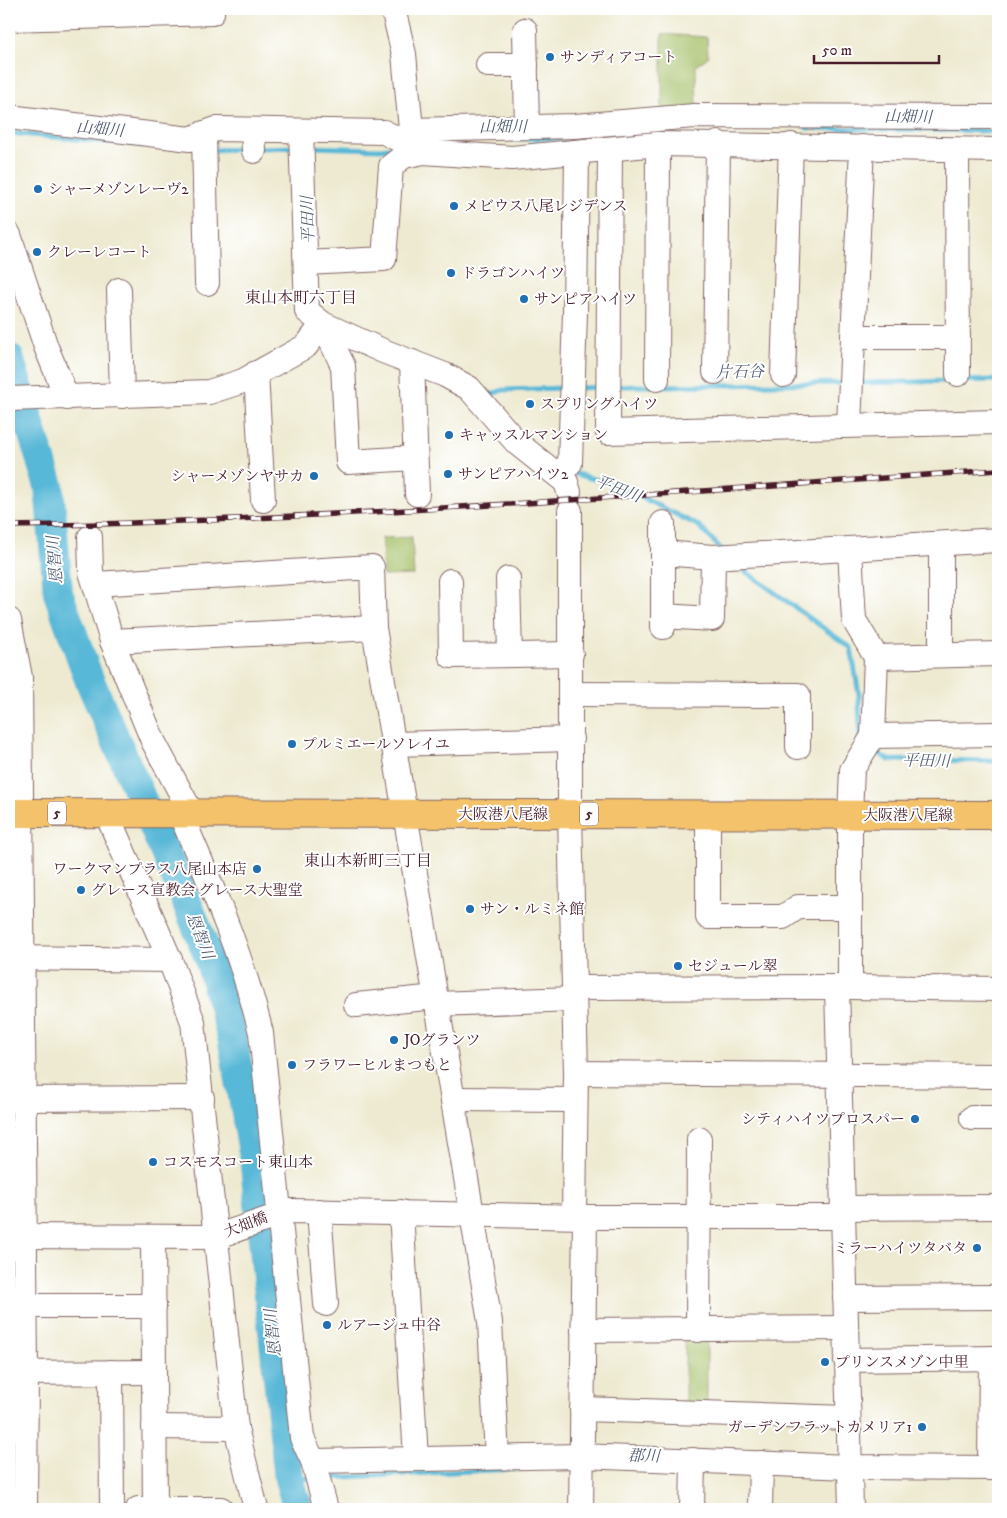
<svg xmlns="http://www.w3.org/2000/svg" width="1007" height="1518" viewBox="0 0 1007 1518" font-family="'IM FELL DW Pica','Noto Serif JP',serif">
  <rect width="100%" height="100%" fill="#fff"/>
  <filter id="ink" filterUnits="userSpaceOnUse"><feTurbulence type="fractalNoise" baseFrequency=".02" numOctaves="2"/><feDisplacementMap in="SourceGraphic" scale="10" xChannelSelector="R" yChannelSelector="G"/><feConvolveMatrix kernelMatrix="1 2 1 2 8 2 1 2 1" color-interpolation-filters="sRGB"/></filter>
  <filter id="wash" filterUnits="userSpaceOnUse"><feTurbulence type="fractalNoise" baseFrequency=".0096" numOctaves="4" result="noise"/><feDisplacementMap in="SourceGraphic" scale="20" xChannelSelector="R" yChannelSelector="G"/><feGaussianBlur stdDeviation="1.12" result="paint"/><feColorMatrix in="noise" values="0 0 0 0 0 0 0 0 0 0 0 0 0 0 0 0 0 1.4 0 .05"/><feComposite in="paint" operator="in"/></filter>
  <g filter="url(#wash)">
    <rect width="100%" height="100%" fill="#eeead1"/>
    <g fill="#a3be64" stroke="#766e48">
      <polygon points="662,34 707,37 708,57 696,66 697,108 662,110"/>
      <polygon points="412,537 414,575 383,576 382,538"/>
      <rect x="685" y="1338" width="22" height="68"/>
    </g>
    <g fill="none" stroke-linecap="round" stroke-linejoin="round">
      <g stroke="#59b8d7" stroke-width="5">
        <polyline points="807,128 998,131"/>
        <polyline points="9,133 143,145"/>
        <polyline points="512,139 564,138"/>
        <polyline points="308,147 381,149 395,147"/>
        <polyline points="261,148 295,147"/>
        <polyline points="211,150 248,149"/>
        <polyline points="856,383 998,380"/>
        <polyline points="614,386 653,386"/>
        <polyline points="661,386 845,383"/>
        <polyline points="579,388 603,387"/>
        <polyline points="485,397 503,390 565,388"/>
        <polyline points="569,472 619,486 699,526 722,550"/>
        <polyline points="734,563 851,648 859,695 860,739"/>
        <polyline points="872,749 889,760 998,761"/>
        <polyline points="209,958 231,955"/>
        <polyline points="324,1478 516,1469"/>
        <polyline points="289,1479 311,1478"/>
      </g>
      <polyline stroke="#59b8d7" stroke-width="30" points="9,358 49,486 58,593 89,679 187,903 209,958 232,1037 254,1157 289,1479 298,1509"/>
    </g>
  </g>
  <g filter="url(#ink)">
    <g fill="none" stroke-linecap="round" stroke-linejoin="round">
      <defs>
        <g id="minor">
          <polyline points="393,9 404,54 411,130 403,141"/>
          <polyline points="9,19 212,13 212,9"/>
          <polyline points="525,30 527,127"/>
          <polyline points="488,65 526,65"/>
          <polyline points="9,117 190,139 216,129 384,132 423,152 512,158 658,144 998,150"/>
          <polyline points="253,130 254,151"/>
          <polyline points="411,130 575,126 694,116 998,117"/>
          <polyline points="301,131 307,311 323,324 343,366 348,462 415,458"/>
          <polyline points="204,133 207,283"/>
          <polyline points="610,149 608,432 998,422"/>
          <polyline points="957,150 958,374"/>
          <polyline points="9,235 46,347 67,398"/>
          <polyline points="306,263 384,259 391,166 404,156 423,152"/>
          <polyline points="119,290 122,396"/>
          <polyline points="853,337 958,337"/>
          <polyline points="412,362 417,494"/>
          <polyline points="715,372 718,143"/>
          <polyline points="256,373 263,500"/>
          <polyline points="783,375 791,145"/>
          <polyline points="657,379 658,144"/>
          <polyline points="9,399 209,392 243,381 306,346 323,324 383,351 445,375 469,388 517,443 566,482 569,492"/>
          <polyline points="849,424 862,147"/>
          <polyline points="558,475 570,463 575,313 577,153"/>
          <polyline points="570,511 570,814 576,1073 574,1215"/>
          <polyline points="90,537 91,572 112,641 153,741 191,812"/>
          <polyline points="850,550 854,620 876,657 873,736 852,770 850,814 850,987 837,987 851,1509"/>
          <polyline points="663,553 713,557"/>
          <polyline points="508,579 510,655"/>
          <polyline points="450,581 451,656 571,654"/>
          <polyline points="95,584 372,567 374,628 490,1322 497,1457"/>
          <polyline points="663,616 712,619 713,557 998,540"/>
          <polyline points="9,620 20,677 26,1373 25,1509"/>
          <polyline points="663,627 663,523"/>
          <polyline points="112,641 374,628"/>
          <polyline points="941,655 941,544"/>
          <polyline points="876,657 998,654"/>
          <polyline points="572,694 798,695 798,747"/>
          <polyline points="873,736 998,734"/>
          <polyline points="394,744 571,739"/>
          <polyline points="106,812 170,960 193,1022 236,1428 256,1509"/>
          <path d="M180,813C212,887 242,954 261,1033L302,1438L313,1461L326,1509"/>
          <polyline points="708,814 708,917 783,917 798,907 850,907"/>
          <polyline points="9,958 170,960"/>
          <polyline points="850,987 998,989"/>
          <polyline points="574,988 837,987"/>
          <polyline points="437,1004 574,999"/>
          <polyline points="356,1005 436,997"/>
          <polyline points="576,1073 998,1076"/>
          <polyline points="9,1099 202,1098"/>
          <polyline points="453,1099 574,1100"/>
          <polyline points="972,1118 998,1118"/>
          <polyline points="842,1208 998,1207"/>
          <polyline points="319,1211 326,1304"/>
          <polyline points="401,1212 416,1458"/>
          <polyline points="9,1236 215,1237 291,1211 585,1217 843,1217"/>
          <polyline points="153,1237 155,1509"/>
          <polyline points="845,1298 998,1297"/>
          <polyline points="25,1306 154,1306"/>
          <polyline points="583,1330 846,1328"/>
          <polyline points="698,1330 699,1139"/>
          <polyline points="846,1360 998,1358"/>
          <polyline points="111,1372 112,1509"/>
          <polyline points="9,1373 154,1372"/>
          <polyline points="582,1409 848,1418"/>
          <polyline points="154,1427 236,1428"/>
          <polyline points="313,1461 581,1456 849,1467 998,1468"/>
          <polyline points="990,1468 991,1358"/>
          <polyline points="138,1509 221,1509"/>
          <polyline points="581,1509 585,1217"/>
          <polyline points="692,1509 693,1460"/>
          <polyline points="760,1509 761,1463"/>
        </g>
        <polyline id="major" points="9,813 998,815"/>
      </defs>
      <use href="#minor" stroke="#836665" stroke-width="26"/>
      <use href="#major" stroke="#836665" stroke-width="30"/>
      <use href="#minor" stroke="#fff" stroke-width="24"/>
      <use href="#major" stroke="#f4c26a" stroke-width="28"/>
      <defs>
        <path id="rail" d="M9,526C339,520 669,493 998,470"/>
      </defs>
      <use href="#rail" stroke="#4a1f2b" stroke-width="5.5"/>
      <use href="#rail" stroke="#fff" stroke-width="4" stroke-dasharray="11" stroke-linecap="butt"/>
    </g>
  </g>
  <g fill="#1f6fb2" stroke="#fff" stroke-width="2">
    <circle cx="550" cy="57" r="5"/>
    <circle cx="38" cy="189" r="5"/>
    <circle cx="454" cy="206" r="5"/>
    <circle cx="37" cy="252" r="5"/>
    <circle cx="451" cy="273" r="5"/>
    <circle cx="524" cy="299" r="5"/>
    <circle cx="530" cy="404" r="5"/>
    <circle cx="449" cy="435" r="5"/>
    <circle cx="448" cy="474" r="5"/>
    <circle cx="314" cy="476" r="5"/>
    <circle cx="292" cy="744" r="5"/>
    <circle cx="257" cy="869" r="5"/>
    <circle cx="81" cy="890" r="5"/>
    <circle cx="470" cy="909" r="5"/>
    <circle cx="678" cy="966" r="5"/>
    <circle cx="394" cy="1040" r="5"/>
    <circle cx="292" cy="1065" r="5"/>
    <circle cx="915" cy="1119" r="5"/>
    <circle cx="153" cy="1162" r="5"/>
    <circle cx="977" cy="1248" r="5"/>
    <circle cx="327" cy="1325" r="5"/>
    <circle cx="825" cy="1362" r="5"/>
    <circle cx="922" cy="1427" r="5"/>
  </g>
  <g text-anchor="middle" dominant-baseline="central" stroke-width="4" stroke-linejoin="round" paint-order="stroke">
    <g fill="#fff" stroke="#80626b" stroke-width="1">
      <rect x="48" y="801.5" width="18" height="23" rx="4"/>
      <rect x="580" y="802.5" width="18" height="23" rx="4"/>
    </g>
    <g font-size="14" font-weight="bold" fill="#4a1f2b">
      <text x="57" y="813">5</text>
      <text x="589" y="814">5</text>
    </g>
    <g font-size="15" fill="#4a1f2b" stroke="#fff" text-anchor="start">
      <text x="560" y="57">サンディアコート</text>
      <text x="48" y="189">シャーメゾンレーヴ2</text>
      <text x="464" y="206">メビウス八尾レジデンス</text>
      <text x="47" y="252">クレーレコート</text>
      <text x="461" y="273">ドラゴンハイツ</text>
      <text x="534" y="299">サンピアハイツ</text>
      <text x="540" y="404">スプリングハイツ</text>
      <text x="459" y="435">キャッスルマンション</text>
      <text x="458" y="474">サンピアハイツ2</text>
      <text x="304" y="476" text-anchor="end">シャーメゾンヤサカ</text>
      <text x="302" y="744">プルミエールソレイユ</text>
      <text x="247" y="869" text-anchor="end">ワークマンプラス八尾山本店</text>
      <text x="91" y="890">グレース宣教会 グレース大聖堂</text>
      <text x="480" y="909">サン・ルミネ館</text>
      <text x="688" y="966">セジュール翠</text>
      <text x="404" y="1040">JOグランツ</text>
      <text x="302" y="1065">フラワーヒルまつもと</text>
      <text x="905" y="1119" text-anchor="end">シティハイツプロスパー</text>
      <text x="163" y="1162">コスモスコート東山本</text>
      <text x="967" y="1248" text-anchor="end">ミラーハイツタバタ</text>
      <text x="337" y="1325">ルアージュ中谷</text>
      <text x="835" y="1362">プリンスメゾン中里</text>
      <text x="912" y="1427" text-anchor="end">ガーデンフラットカメリア1</text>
    </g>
    <g font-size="15" fill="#4a1f2b" stroke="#fff">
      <text x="503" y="814">大阪港八尾線</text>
      <text x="908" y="815">大阪港八尾線</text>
      <text transform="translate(246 1225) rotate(-21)">大畑橋</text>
    </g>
    <g font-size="16" font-style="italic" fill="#505c70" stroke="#fff">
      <text transform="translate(908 117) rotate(1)">山畑川</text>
      <text x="503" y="127">山畑川</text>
      <text transform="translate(100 129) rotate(5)">山畑川</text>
      <text transform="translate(308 220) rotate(-92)">平田川</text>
      <text transform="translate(740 372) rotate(-1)">片石谷</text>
      <text transform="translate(618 489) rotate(21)">平田川</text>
      <text transform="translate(55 560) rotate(-95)">恩智川</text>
      <text transform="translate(926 761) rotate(1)">平田川</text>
      <text transform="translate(200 936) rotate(69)">恩智川</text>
      <text transform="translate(273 1333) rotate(-96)">恩智川</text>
      <text transform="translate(644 1456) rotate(2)">郡川</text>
    </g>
    <g font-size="16" fill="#4a1f2b" stroke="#fff">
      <text x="301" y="298">東山本町六丁目</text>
      <text x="368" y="861">東山本新町三丁目</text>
    </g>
  </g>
  <rect width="1007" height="1518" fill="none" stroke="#fff" stroke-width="30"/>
  <path d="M814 55v8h125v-8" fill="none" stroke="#4a1f2b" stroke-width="2.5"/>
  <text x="822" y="55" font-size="15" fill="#4a1f2b" stroke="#ffffff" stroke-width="4" paint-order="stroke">50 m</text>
</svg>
